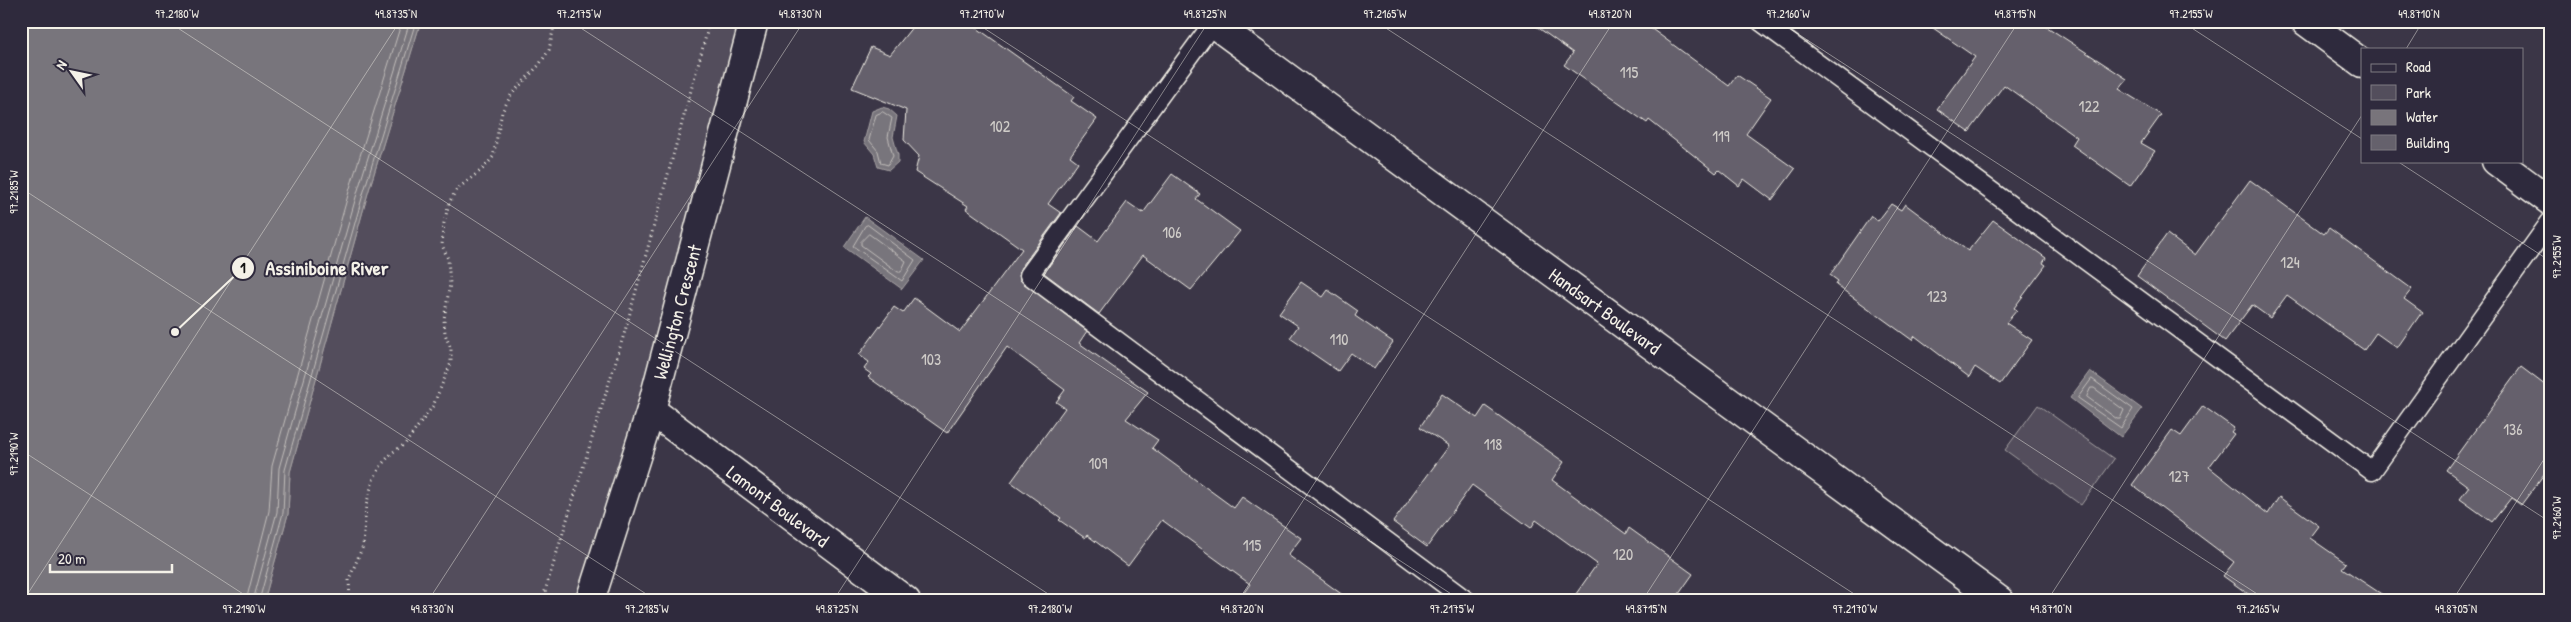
<svg xmlns="http://www.w3.org/2000/svg" width="2571" height="622" viewBox="0 0 2571 622" font-family="'Patrick Hand',sans-serif">
  <rect width="100%" height="100%" fill="#3b3647"/>
  <filter id="ink" filterUnits="userSpaceOnUse"><feTurbulence type="fractalNoise" baseFrequency=".02" numOctaves="2"/><feDisplacementMap in="SourceGraphic" scale="10" xChannelSelector="R" yChannelSelector="G"/><feConvolveMatrix kernelMatrix="1 2 1 2 8 2 1 2 1" color-interpolation-filters="sRGB"/></filter>
  <g filter="url(#ink)">
    <g fill="#534e5c" stroke="#a4a0a2">
      <polygon points="421,21 754,21 590,601 264,601 288,514 290,472 368,193"/>
      <polygon points="2038,405 2114,459 2081,505 2005,450"/>
    </g>
    <g fill="#78747b" stroke="#aaa6a7">
      <polygon points="21,21 421,21 368,193 290,472 288,514 264,601 21,601"/>
      <polygon points="882,107 889,109 897,116 893,137 898,155 898,162 889,170 878,167 874,154 864,142 872,111"/>
      <polygon points="865,217 924,260 902,289 844,247"/>
      <polygon points="2090,371 2142,409 2121,437 2070,398"/>
    </g>
    <g fill="none" stroke-linecap="round" stroke-linejoin="round">
      <g stroke="#c2bfbc" stroke-width="1">
        <polygon points="883,112 892,118 888,137 893,156 888,165 881,163 878,151 869,140 876,115"/>
        <polygon points="868,225 915,260 902,281 853,246 865,226"/>
        <polygon points="869,234 906,261 901,272 898,272 861,245 861,242"/>
        <polygon points="2092,379 2133,409 2121,428 2078,398"/>
        <polygon points="2091,388 2094,388 2124,410 2120,419 2117,419 2087,397"/>
        <polyline points="246,601 269,511 272,466 350,188 402,21"/>
        <polyline points="253,601 277,512 279,468 358,190 410,21"/>
        <polyline points="259,601 283,513 285,470 364,191 416,21"/>
      </g>
    </g>
    <g fill="#65616c" stroke="#f4f1e8">
      <polygon points="917,21 967,21 1074,97 1071,101 1097,119 1070,156 1078,162 1048,204 1061,213 1020,269 1020,280 1087,331 1079,343 1148,392 1126,419 1158,440 1152,448 1234,508 1242,497 1301,538 1288,555 1351,601 1238,601 1250,584 1162,520 1128,566 1087,535 1085,538 1059,520 1061,518 1011,482 1065,408 1056,402 1065,390 1007,347 947,433 868,377 871,374 864,369 869,362 859,355 894,307 903,313 914,298 960,332 1022,249 966,209 968,206 915,172 919,156 904,140 906,110 852,88 871,47 890,55"/>
      <polygon points="1529,21 1641,21 1729,86 1737,75 1771,98 1746,134 1795,169 1772,200 1744,179 1739,186 1719,170 1716,173 1649,120 1647,123 1564,65 1573,53"/>
      <polygon points="1923,21 2038,21 2127,79 2119,89 2161,115 2141,143 2155,151 2130,186 2072,145 2077,137 2004,85 1969,132 1937,109 1975,57"/>
      <polygon points="1172,174 1200,194 1196,199 1240,231 1191,290 1143,255 1099,314 1044,273 1078,226 1098,241 1127,202 1143,213"/>
      <polygon points="2250,180 2324,234 2329,228 2412,289 2404,299 2422,312 2397,348 2376,333 2364,350 2287,295 2270,318 2252,305 2225,341 2137,276 2167,234 2195,255"/>
      <polygon points="1891,204 1901,210 1905,204 1968,251 1993,220 2046,258 2043,263 2046,265 2014,308 2017,310 2006,323 2032,340 2000,384 1975,367 1969,377 1915,336 1912,340 1836,285 1838,281 1830,275 1871,216 1878,221"/>
      <polygon points="1301,282 1323,297 1328,290 1358,311 1355,316 1393,342 1374,369 1351,353 1338,371 1290,338 1298,326 1279,313"/>
      <polygon points="2521,367 2550,389 2550,466 2521,505 2511,498 2492,522 2460,499 2469,487 2446,470"/>
      <polygon points="1442,394 1477,418 1485,406 1564,462 1552,480 1626,534 1629,528 1693,574 1674,601 1571,601 1597,564 1536,520 1531,528 1472,485 1427,547 1393,522 1449,446 1420,427"/>
      <polygon points="2203,406 2234,428 2231,432 2234,434 2209,467 2268,514 2279,497 2319,526 2310,538 2346,563 2342,568 2392,601 2258,601 2223,576 2234,562 2132,485 2172,430 2181,436"/>
    </g>
    <g fill="none" stroke-linecap="round" stroke-linejoin="round">
      <defs>
        <g id="lane">
          <polyline points="1760,21 2372,471 2550,222"/>
          <polyline points="1213,23 1029,275 1467,601"/>
        </g>
        <g id="street">
          <polyline points="1210,21 2000,601"/>
          <polyline points="2305,21 2362,63"/>
          <polyline points="2496,161 2550,201"/>
          <polyline points="651,410 906,601"/>
          <polyline points="590,601 651,410 754,21"/>
        </g>
      </defs>
      <use href="#lane" stroke="#f4f1e8" stroke-width="21"/>
      <use href="#street" stroke="#f4f1e8" stroke-width="31"/>
      <g stroke="#f4f1e8" stroke-width="3" stroke-dasharray="1 4" stroke-linecap="butt">
        <polyline points="350,601 349,579 363,546 366,506 373,480 382,464 393,452 405,444 433,406 451,363 451,349 445,334 444,319 450,284 448,259 442,245 444,223 449,203 456,190 484,168 493,157 502,112 511,95 539,65 549,50 555,21"/>
        <polyline points="542,601 625,331 710,21"/>
      </g>
      <use href="#lane" stroke="#2f2a3d" stroke-width="18"/>
      <use href="#street" stroke="#2f2a3d" stroke-width="28"/>
    </g>
  </g>
  <path fill="none" stroke="#f4f1e8" stroke-width="1" stroke-opacity="0.45" d="M167,21L1059,601M570,21L1462,601M973,21L1865,601M1375,21L2268,601M1778,21L2550,522M2181,21L2362,139M2406,49L2423,21M2397,161L2550,261M21,188L657,601M21,450L254,601M23,601L400,21M428,601L804,21M833,601L1209,21M1238,601L1614,21M1642,601L2019,21M2047,601L2362,115M2452,601L2550,450"/>
  <g text-anchor="middle" dominant-baseline="central" stroke-width="4" stroke-linejoin="round" paint-order="stroke">
    <g font-size="16" fill="#d0cdc9">
      <text x="1629" y="72">115</text>
      <text x="2089" y="106">122</text>
      <text x="1000" y="126">102</text>
      <text x="1721" y="136">119</text>
      <text x="1172" y="232">106</text>
      <text x="2290" y="262">124</text>
      <text x="1937" y="296">123</text>
      <text x="1339" y="339">110</text>
      <text x="931" y="359">103</text>
      <text x="2513" y="429">136</text>
      <text x="1493" y="444">118</text>
      <text x="1098" y="463">109</text>
      <text x="2179" y="476">127</text>
      <text x="1252" y="545">115</text>
      <text x="1623" y="554">120</text>
    </g>
    <g font-size="19" fill="#f4f1e8" stroke="#2f2a3d">
      <text transform="translate(1605 311) rotate(36)">Handsart Boulevard</text>
      <text transform="translate(677 312) rotate(-75)">Wellington Crescent</text>
      <text transform="translate(778 506) rotate(37)">Lamont Boulevard</text>
    </g>
  </g>
  <path fill="none" stroke="#f4f1e8" stroke-width="2" d="M175 332L243 268"/>
  <g fill="#f4f1e8" stroke="#2f2a3d" stroke-width="2">
    <circle cx="175" cy="332" r="5"/>
    <circle cx="243" cy="268" r="12"/>
  </g>
  <g font-size="15" text-anchor="middle" font-weight="bold" fill="#111">
    <text x="243" y="273">1</text>
  </g>
  <g font-size="20" text-anchor="middle" font-weight="bold" fill="#f4f1e8" stroke="#2f2a3d" stroke-width="4" stroke-linejoin="round" paint-order="stroke">
    <text x="327" y="275">Assiniboine River</text>
  </g>
  <rect width="2571" height="622" fill="none" stroke="#2f2a3d" stroke-width="55"/>
  <rect x="2361" y="48" width="162" height="115" fill="#2f2a3d" stroke="#7e7a81"/>
  <rect x="2371" y="64" width="25" height="8" fill="#2f2a3d" stroke="#7e7a81"/>
  <text x="2406" y="72" font-size="15" fill="#f4f1e8">Road</text>
  <rect x="2371" y="85" width="25" height="15" fill="#534e5c" stroke="#7e7a81"/>
  <text x="2406" y="98" font-size="15" fill="#f4f1e8">Park</text>
  <rect x="2371" y="110" width="25" height="15" fill="#78747b" stroke="#7e7a81"/>
  <text x="2406" y="122" font-size="15" fill="#f4f1e8">Water</text>
  <rect x="2371" y="135" width="25" height="15" fill="#65616c" stroke="#7e7a81"/>
  <text x="2406" y="148" font-size="15" fill="#f4f1e8">Building</text>
  <g transform="translate(72 72) rotate(303)" stroke="#2f2a3d" stroke-width="4" paint-order="stroke">
  <path d="M0-4L9 19L0 12L-9 19Z" fill="#f4f1e8"/>
  <text y="-8" font-size="14" font-weight="bold" text-anchor="middle" fill="#f4f1e8">N</text>
  </g>
  <path d="M50 564v8h122v-8" fill="none" stroke="#f4f1e8" stroke-width="2.5"/>
  <text x="58" y="564" font-size="15" fill="#f4f1e8" stroke="#2f2a3d" stroke-width="4" paint-order="stroke">20 m</text>
  <rect x="28" y="28" width="2516" height="566" fill="none" stroke="#f4f1e8" stroke-width="2"/>
  <g font-size="12" text-anchor="middle" fill="#f4f1e8">
    <text x="177" y="18">97.2180°W</text>
    <text x="396" y="18">49.8735°N</text>
    <text x="579" y="18">97.2175°W</text>
    <text x="800" y="18">49.8730°N</text>
    <text x="982" y="18">97.2170°W</text>
    <text x="1205" y="18">49.8725°N</text>
    <text x="1385" y="18">97.2165°W</text>
    <text x="1610" y="18">49.8720°N</text>
    <text x="1788" y="18">97.2160°W</text>
    <text x="2015" y="18">49.8715°N</text>
    <text x="2191" y="18">97.2155°W</text>
    <text x="2419" y="18">49.8710°N</text>
    <text transform="translate(14 192) rotate(-90)" y="4">97.2185°W</text>
    <text transform="translate(2557 257) rotate(-90)" y="4">97.2155°W</text>
    <text transform="translate(14 454) rotate(-90)" y="4">97.2190°W</text>
    <text transform="translate(2557 518) rotate(-90)" y="4">97.2160°W</text>
    <text x="244" y="613">97.2190°W</text>
    <text x="432" y="613">49.8730°N</text>
    <text x="647" y="613">97.2185°W</text>
    <text x="837" y="613">49.8725°N</text>
    <text x="1050" y="613">97.2180°W</text>
    <text x="1242" y="613">49.8720°N</text>
    <text x="1452" y="613">97.2175°W</text>
    <text x="1646" y="613">49.8715°N</text>
    <text x="1855" y="613">97.2170°W</text>
    <text x="2051" y="613">49.8710°N</text>
    <text x="2258" y="613">97.2165°W</text>
    <text x="2456" y="613">49.8705°N</text>
  </g>
</svg>
